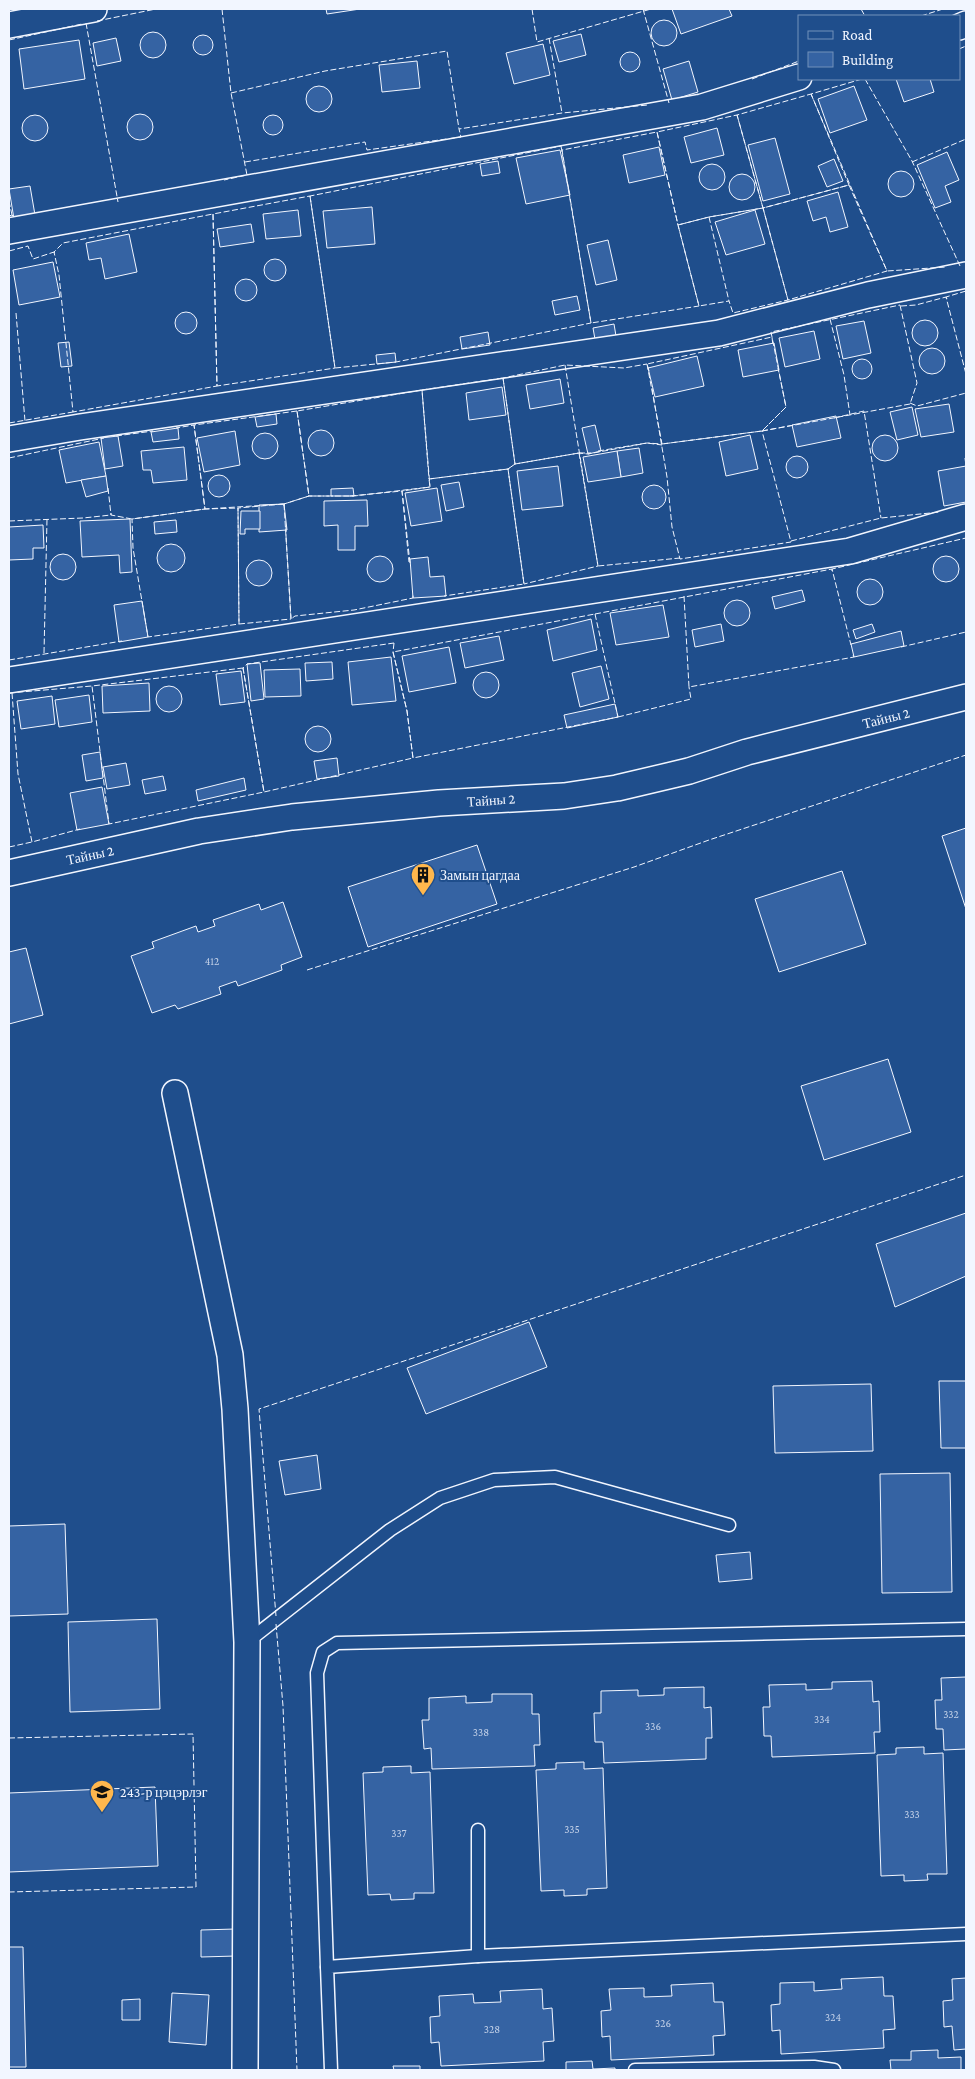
<svg xmlns="http://www.w3.org/2000/svg" width="975" height="2079" viewBox="0 0 975 2079" font-family="'Crimson Pro',serif">
  <rect width="100%" height="100%" fill="#1f4e8c"/>
  <g fill="#3563a3" stroke="#f2f6ff">
    <polygon points="326,9 360,9 327,14"/>
    <polygon points="672,9 729,9 732,16 681,34"/>
    <circle cx="664" cy="33" r="13"/>
    <circle cx="153" cy="45" r="13"/>
    <polygon points="581,34 586,55 559,62 553,41"/>
    <circle cx="203" cy="45" r="10"/>
    <polygon points="116,38 121,61 97,66 93,43"/>
    <polygon points="79,40 85,79 24,89 19,49"/>
    <polygon points="543,44 550,75 514,84 506,53"/>
    <circle cx="630" cy="62" r="10"/>
    <polygon points="417,61 420,88 382,92 379,65"/>
    <polygon points="689,61 698,92 672,100 663,69"/>
    <polygon points="896,79 930,79 934,92 904,102"/>
    <circle cx="319" cy="99" r="13"/>
    <polygon points="854,86 867,120 830,133 818,99"/>
    <circle cx="140" cy="127" r="13"/>
    <circle cx="273" cy="125" r="10"/>
    <circle cx="35" cy="128" r="13"/>
    <polygon points="717,128 724,155 691,163 684,137"/>
    <polygon points="775,138 790,194 763,201 748,145"/>
    <polygon points="659,147 665,175 629,183 623,155"/>
    <polygon points="560,150 570,195 526,204 516,158"/>
    <polygon points="947,152 959,180 945,186 951,202 935,208 917,165"/>
    <polygon points="834,159 843,181 827,187 818,166"/>
    <polygon points="498,161 500,173 482,176 480,164"/>
    <circle cx="712" cy="177" r="13"/>
    <circle cx="901" cy="184" r="13"/>
    <circle cx="742" cy="187" r="13"/>
    <polygon points="30,186 35,215 14,219 9,189"/>
    <polygon points="838,192 848,227 830,232 826,217 813,221 807,201"/>
    <polygon points="372,207 375,244 327,248 323,211"/>
    <polygon points="298,210 301,236 266,239 263,214"/>
    <polygon points="755,210 765,244 726,255 715,222"/>
    <polygon points="251,224 254,242 220,247 217,229"/>
    <polygon points="129,234 137,272 105,279 101,258 89,260 86,243"/>
    <polygon points="608,240 617,280 596,285 587,245"/>
    <circle cx="275" cy="270" r="11"/>
    <polygon points="53,262 60,297 19,305 13,270"/>
    <circle cx="246" cy="290" r="11"/>
    <polygon points="577,296 580,310 555,315 552,301"/>
    <circle cx="186" cy="323" r="11"/>
    <circle cx="925" cy="333" r="13"/>
    <polygon points="864,321 871,353 843,359 836,326"/>
    <polygon points="614,324 617,342 596,345 593,328"/>
    <polygon points="814,331 820,359 785,367 779,338"/>
    <polygon points="488,332 490,345 462,349 460,337"/>
    <polygon points="69,342 72,366 61,367 58,343"/>
    <polygon points="774,343 779,370 743,377 738,350"/>
    <circle cx="932" cy="361" r="13"/>
    <polygon points="395,353 396,362 377,364 376,355"/>
    <polygon points="697,356 704,386 655,397 648,368"/>
    <circle cx="862" cy="369" r="10"/>
    <polygon points="560,379 564,403 530,409 526,385"/>
    <polygon points="502,387 506,415 469,420 466,393"/>
    <polygon points="949,404 954,432 921,437 915,409"/>
    <polygon points="912,407 918,435 897,440 890,412"/>
    <polygon points="276,414 277,424 257,427 255,417"/>
    <polygon points="836,416 841,438 797,447 792,425"/>
    <polygon points="595,425 601,451 588,454 582,428"/>
    <polygon points="178,428 179,439 153,442 151,432"/>
    <circle cx="321" cy="443" r="13"/>
    <polygon points="235,431 240,465 204,472 197,438"/>
    <circle cx="265" cy="446" r="13"/>
    <polygon points="750,435 758,469 726,476 719,442"/>
    <circle cx="885" cy="448" r="13"/>
    <polygon points="118,436 123,466 105,469 101,438"/>
    <polygon points="99,442 106,476 66,483 59,450"/>
    <polygon points="184,447 187,480 153,483 151,470 143,470 141,451"/>
    <polygon points="639,448 643,473 621,477 617,451"/>
    <polygon points="617,451 621,477 588,482 583,457"/>
    <circle cx="797" cy="467" r="11"/>
    <polygon points="965,458 966,458 966,502 944,506 938,471 966,466"/>
    <polygon points="558,466 563,506 522,510 517,471"/>
    <circle cx="219" cy="486" r="11"/>
    <polygon points="106,476 108,491 86,497 81,480"/>
    <polygon points="459,482 464,507 446,511 441,485"/>
    <circle cx="654" cy="497" r="12"/>
    <polygon points="353,488 354,496 331,496 331,489"/>
    <polygon points="437,488 442,521 411,526 405,493"/>
    <polygon points="367,500 368,526 355,526 355,550 338,550 338,525 324,526 324,501"/>
    <polygon points="284,504 287,530 259,532 259,505"/>
    <polygon points="241,511 260,511 260,529 245,529 245,534 240,534"/>
    <polygon points="130,519 132,572 120,573 119,555 82,557 80,521"/>
    <polygon points="176,520 177,532 155,534 154,522"/>
    <polygon points="43,525 44,548 33,548 33,559 9,560 9,527"/>
    <circle cx="171" cy="558" r="14"/>
    <circle cx="63" cy="567" r="13"/>
    <circle cx="946" cy="569" r="13"/>
    <circle cx="380" cy="569" r="13"/>
    <polygon points="428,557 430,577 444,576 446,596 413,598 410,559"/>
    <circle cx="259" cy="573" r="13"/>
    <circle cx="870" cy="592" r="13"/>
    <polygon points="802,590 805,601 775,609 772,597"/>
    <circle cx="737" cy="613" r="13"/>
    <polygon points="142,601 148,637 119,642 114,605"/>
    <polygon points="663,605 669,637 616,645 610,613"/>
    <polygon points="591,619 597,650 553,661 547,630"/>
    <polygon points="721,624 724,641 695,647 692,630"/>
    <polygon points="872,624 875,632 856,639 853,630"/>
    <polygon points="901,631 904,646 854,657 851,644"/>
    <polygon points="499,636 504,660 465,668 460,643"/>
    <polygon points="449,647 456,683 409,692 402,656"/>
    <polygon points="391,657 396,701 352,705 348,662"/>
    <polygon points="332,662 333,679 306,681 305,663"/>
    <polygon points="260,663 264,699 251,701 247,664"/>
    <polygon points="601,666 609,699 580,707 572,673"/>
    <polygon points="300,669 301,696 265,697 264,670"/>
    <polygon points="241,671 245,702 220,705 216,674"/>
    <circle cx="486" cy="685" r="13"/>
    <polygon points="149,683 150,711 103,713 102,686"/>
    <circle cx="169" cy="699" r="13"/>
    <polygon points="89,695 92,722 59,727 55,700"/>
    <polygon points="52,696 55,724 21,729 17,701"/>
    <polygon points="615,704 618,717 567,728 564,715"/>
    <circle cx="318" cy="739" r="13"/>
    <polygon points="100,752 103,778 86,781 82,755"/>
    <polygon points="337,758 339,776 317,779 314,761"/>
    <polygon points="126,763 130,785 107,789 103,767"/>
    <polygon points="163,776 166,790 145,794 142,780"/>
    <polygon points="244,778 246,790 198,801 196,790"/>
    <polygon points="102,787 109,824 77,830 70,793"/>
    <polygon points="966,828 966,909 942,836"/>
    <polygon points="477,845 497,904 368,947 348,887"/>
    <polygon points="842,871 866,944 779,972 755,899"/>
    <polygon points="283,902 302,957 281,965 282,970 238,986 236,981 219,987 221,994 178,1009 175,1005 152,1013 131,956 154,948 152,942 196,926 198,932 215,926 213,920 259,904 261,910"/>
    <polygon points="26,948 43,1015 9,1024 9,952"/>
    <polygon points="888,1059 911,1132 824,1160 801,1086"/>
    <polygon points="966,1213 966,1276 895,1307 876,1244"/>
    <polygon points="529,1322 547,1367 426,1414 407,1368"/>
    <polygon points="939,1381 966,1381 966,1448 941,1448"/>
    <polygon points="871,1384 873,1451 775,1453 773,1386"/>
    <polygon points="317,1455 321,1489 285,1495 279,1461"/>
    <polygon points="950,1473 952,1592 882,1593 880,1474"/>
    <polygon points="65,1524 68,1614 9,1616 9,1526"/>
    <polygon points="750,1552 752,1579 719,1582 716,1555"/>
    <polygon points="157,1619 160,1709 70,1712 68,1622"/>
    <polygon points="966,1677 966,1749 944,1750 943,1729 936,1729 935,1700 942,1700 941,1678"/>
    <polygon points="872,1681 873,1702 879,1701 880,1732 874,1732 875,1753 772,1757 771,1736 764,1736 763,1707 770,1707 769,1685 806,1684 806,1690 832,1689 832,1682"/>
    <polygon points="704,1687 704,1708 711,1707 712,1738 706,1738 706,1759 604,1763 603,1742 595,1742 594,1713 601,1713 601,1691 638,1690 638,1696 664,1695 664,1688"/>
    <polygon points="492,1694 532,1694 532,1714 539,1714 540,1745 534,1745 535,1766 432,1769 431,1748 424,1749 422,1720 429,1720 429,1698 466,1696 466,1703 492,1702"/>
    <polygon points="924,1747 924,1754 943,1753 947,1874 927,1874 928,1880 904,1881 904,1875 881,1876 877,1755 896,1754 896,1748"/>
    <polygon points="584,1762 584,1769 603,1768 607,1888 587,1889 587,1895 564,1896 564,1890 541,1891 536,1770 556,1769 556,1763"/>
    <polygon points="411,1766 411,1773 430,1772 434,1893 414,1893 414,1899 391,1900 390,1894 368,1895 363,1773 383,1772 383,1767"/>
    <polygon points="155,1787 158,1866 9,1872 9,1793"/>
    <polygon points="235,1929 236,1956 201,1957 201,1930"/>
    <polygon points="9,1947 23,1947 26,2067 9,2067"/>
    <polygon points="883,1977 884,1996 893,1996 895,2029 883,2030 884,2048 781,2054 780,2030 772,2031 771,2005 780,2004 780,1983 814,1982 814,1991 842,1989 841,1979"/>
    <polygon points="966,1978 966,2049 954,2050 952,2026 944,2027 943,2001 953,2000 952,1979"/>
    <polygon points="713,1983 714,2002 723,2002 725,2035 713,2036 714,2055 611,2060 610,2036 602,2037 601,2011 611,2010 609,1989 644,1988 644,1997 672,1996 671,1985"/>
    <polygon points="542,1989 543,2009 552,2008 554,2041 543,2042 544,2061 441,2066 439,2042 431,2043 430,2017 440,2016 439,1996 473,1994 474,2003 501,2002 500,1991"/>
    <polygon points="172,1993 209,1995 206,2045 169,2042"/>
    <polygon points="140,1999 140,2020 122,2020 122,2000"/>
    <polygon points="938,2050 938,2058 961,2057 961,2070 891,2070 890,2060 911,2060 911,2051"/>
    <polygon points="592,2061 593,2069 615,2068 615,2070 566,2070 566,2062"/>
    <polygon points="393,2066 420,2066 420,2070 394,2070"/>
  </g>
  <g fill="none" stroke-linecap="round" stroke-linejoin="round">
    <defs>
      <g id="service">
        <polyline points="247,1642 390,1530 440,1498 494,1480 555,1477 729,1525"/>
        <polyline points="478,1830 478,1956"/>
        <polyline points="327,1967 317,1673 323,1652 337,1643 966,1629"/>
        <polyline points="331,2070 327,1967 478,1956 966,1934"/>
        <polyline points="635,2070 814,2067 834,2070"/>
      </g>
      <g id="minor">
        <polyline points="9,25 94,9"/>
        <polyline points="959,27 966,24"/>
        <polyline points="9,231 702,107 799,77"/>
        <polyline points="9,439 80,427 719,333 868,295 966,275"/>
        <polyline points="9,680 850,551 966,517"/>
        <polyline points="9,873 199,831 292,817 439,803 564,796 617,788 689,771 747,752 966,697"/>
        <polyline points="175,1093 230,1355 235,1409 247,1642 245,2070"/>
      </g>
    </defs>
    <use href="#service" stroke="#f2f6ff" stroke-width="15"/>
    <use href="#minor" stroke="#f2f6ff" stroke-width="28"/>
    <use href="#service" stroke="#1f4e8c" stroke-width="12"/>
    <use href="#minor" stroke="#1f4e8c" stroke-width="25"/>
    <g stroke="#f2f6ff" stroke-width="1" stroke-dasharray="6 2.5" stroke-linecap="butt">
      <polyline points="222,9 231,93 247,175 224,180"/>
      <polyline points="532,9 537,42 651,9"/>
      <polyline points="643,9 669,103"/>
      <polyline points="861,9 865,16"/>
      <polyline points="921,16 943,9"/>
      <polyline points="97,21 156,9"/>
      <polyline points="86,23 118,202"/>
      <polyline points="549,38 562,113"/>
      <polyline points="9,40 82,24"/>
      <polyline points="959,49 966,46"/>
      <polyline points="752,79 799,61"/>
      <polyline points="862,79 811,94 887,271 946,267"/>
      <polyline points="865,79 912,161 960,266 958,267"/>
      <polyline points="231,93 325,71 447,51 459,129"/>
      <polygon points="811,94 849,185 763,208 737,115"/>
      <polygon points="737,115 763,208 709,217 678,225 657,132"/>
      <polygon points="657,132 678,225 699,306 591,323 562,150"/>
      <polygon points="561,146 591,323 396,362 335,368 310,196"/>
      <polyline points="245,162 365,142 367,150 461,137 459,129 562,113 648,105"/>
      <polyline points="912,162 966,139"/>
      <polygon points="849,185 887,271 788,300 763,208"/>
      <polygon points="310,196 335,368 217,386 213,214"/>
      <polyline points="9,201 12,215"/>
      <polygon points="763,208 788,300 733,313 729,301 699,306 678,225 709,217"/>
      <polygon points="213,214 217,386 73,412 59,275 54,252 63,243"/>
      <polyline points="9,216 12,215 15,218"/>
      <polyline points="709,217 729,301"/>
      <polyline points="9,251 28,246 33,259 54,252 55,254"/>
      <polyline points="947,299 946,297 966,291"/>
      <polygon points="900,305 917,383 910,404 762,431 786,407 771,332"/>
      <polyline points="901,306 916,305 946,297 966,374"/>
      <polyline points="16,313 25,421"/>
      <polyline points="830,319 844,375 850,415"/>
      <polygon points="647,364 662,444 647,443 588,454 579,453 515,464 503,378 565,365 624,368"/>
      <polyline points="565,365 598,566 680,558"/>
      <polyline points="649,371 647,364 772,337 773,346"/>
      <polygon points="503,378 515,464 508,469 429,479 422,390"/>
      <polyline points="652,388 667,477 672,527 680,559 791,542 762,431 662,444"/>
      <polygon points="422,390 430,487 354,496 309,496 297,411"/>
      <polyline points="910,403 917,406 966,393"/>
      <polygon points="297,411 309,496 284,504 205,509 194,425"/>
      <polyline points="834,418 864,411 881,518"/>
      <polyline points="9,423 73,412 73,411"/>
      <polyline points="762,431 794,425"/>
      <polyline points="116,436 153,431"/>
      <polyline points="662,444 762,431 786,407 778,368"/>
      <polyline points="598,451 647,443 662,445"/>
      <polyline points="579,453 591,453"/>
      <polygon points="579,453 598,566 524,584 508,469 515,464"/>
      <polyline points="9,458 104,438"/>
      <polyline points="108,488 111,515 132,519 205,509 194,425 176,428"/>
      <polyline points="350,496 402,491 409,562"/>
      <polygon points="284,504 291,619 239,624 238,508"/>
      <polyline points="284,506 284,504 309,496 333,496"/>
      <polygon points="238,508 239,624 148,637 133,548 132,519 205,509"/>
      <polyline points="9,521 83,518 111,515 111,513"/>
      <polyline points="286,526 286,536"/>
      <polyline points="286,536 291,619 295,616 354,610 413,598 413,595"/>
      <polyline points="791,541 881,518 940,512"/>
      <polyline points="410,563 402,491 430,487 429,479 508,469 524,584 444,596"/>
      <polyline points="832,571 832,569 966,538"/>
      <polyline points="684,596 689,687 854,657 853,655"/>
      <polygon points="595,614 618,717 413,758 407,711 393,652"/>
      <polyline points="595,614 832,569 851,645"/>
      <polygon points="394,643 393,652 407,711 413,758 264,792 243,668 247,664"/>
      <polyline points="901,647 966,632"/>
      <polyline points="44,653 47,519"/>
      <polyline points="9,660 122,641"/>
      <polygon points="243,668 264,792 109,824 92,686"/>
      <polyline points="9,693 92,686 92,687"/>
      <polyline points="12,693 18,774 32,842 80,829"/>
      <polyline points="618,717 691,699 689,687"/>
      <polyline points="9,847 32,842 32,840"/>
      <polyline points="307,970 634,867 709,840 966,755"/>
      <polyline points="276,1616 259,1409 966,1175"/>
      <polyline points="276,1624 283,1706 297,2070"/>
      <polyline points="9,1738 193,1734 196,1887 9,1892"/>
    </g>
  </g>
  <defs>
    <symbol id="building-pin" viewBox="-11 -11 22 30"><path d="M0 17L-7.5 6A9.5 9.5 0 1 1 7.5 6Z" fill="#ffb74d" stroke="#1f4e8c"/><path d="M-4-6H4V6H1V3H-1V6H-4ZM-2.5-4.3h1.7v1.8h-1.7ZM.8-4.3h1.7v1.8H.8ZM-2.5-1h1.7V.8h-1.7ZM.8-1h1.7V.8H.8Z" fill="#111"/></symbol>
    <symbol id="school-pin" viewBox="-11 -11 22 30"><path d="M0 17L-7.5 6A9.5 9.5 0 1 1 7.5 6Z" fill="#ffb74d" stroke="#1f4e8c"/><path d="M0-5L7-2L0 1L-7-2ZM-4 1L0 2.5L4 1V4Q0 6-4 4Z" fill="#111"/></symbol>
  </defs>
  <g fill-rule="evenodd">
    <use href="#building-pin" x="409" y="861" width="28" height="38"/>
    <use href="#school-pin" x="88" y="1778" width="28" height="38"/>
  </g>
  <g text-anchor="middle" dominant-baseline="central" stroke-width="4" stroke-linejoin="round" paint-order="stroke">
    <g font-size="11" fill="#c3d1e8">
      <text x="212" y="961">412</text>
      <text x="951" y="1714">332</text>
      <text x="822" y="1719">334</text>
      <text x="653" y="1726">336</text>
      <text x="481" y="1732">338</text>
      <text x="912" y="1814">333</text>
      <text x="572" y="1829">335</text>
      <text x="399" y="1833">337</text>
      <text x="833" y="2017">324</text>
      <text x="663" y="2023">326</text>
      <text x="492" y="2029">328</text>
    </g>
    <g font-size="14" fill="#f2f6ff" stroke="#1f4e8c">
      <text transform="translate(886 718) rotate(-14)">Тайны 2</text>
      <text transform="translate(491 800) rotate(-4)">Тайны 2</text>
      <text transform="translate(90 855) rotate(-12)">Тайны 2</text>
    </g>
    <g font-size="14" fill="#f2f6ff" stroke="#1f4e8c" text-anchor="start">
      <text x="440" y="875">Замын цагдаа</text>
      <text x="120" y="1792">243-р цэцэрлэг</text>
    </g>
  </g>
  <rect width="975" height="2079" fill="none" stroke="#f2f6ff" stroke-width="20"/>
  <rect x="798" y="15" width="162" height="65" fill="#1f4e8c" stroke="#7391ba"/>
  <rect x="808" y="31" width="25" height="8" fill="#1f4e8c" stroke="#7391ba"/>
  <text x="842" y="40" font-size="15" fill="#f2f6ff">Road</text>
  <rect x="808" y="52" width="25" height="15" fill="#3563a3" stroke="#7391ba"/>
  <text x="842" y="65" font-size="15" fill="#f2f6ff">Building</text>
</svg>
